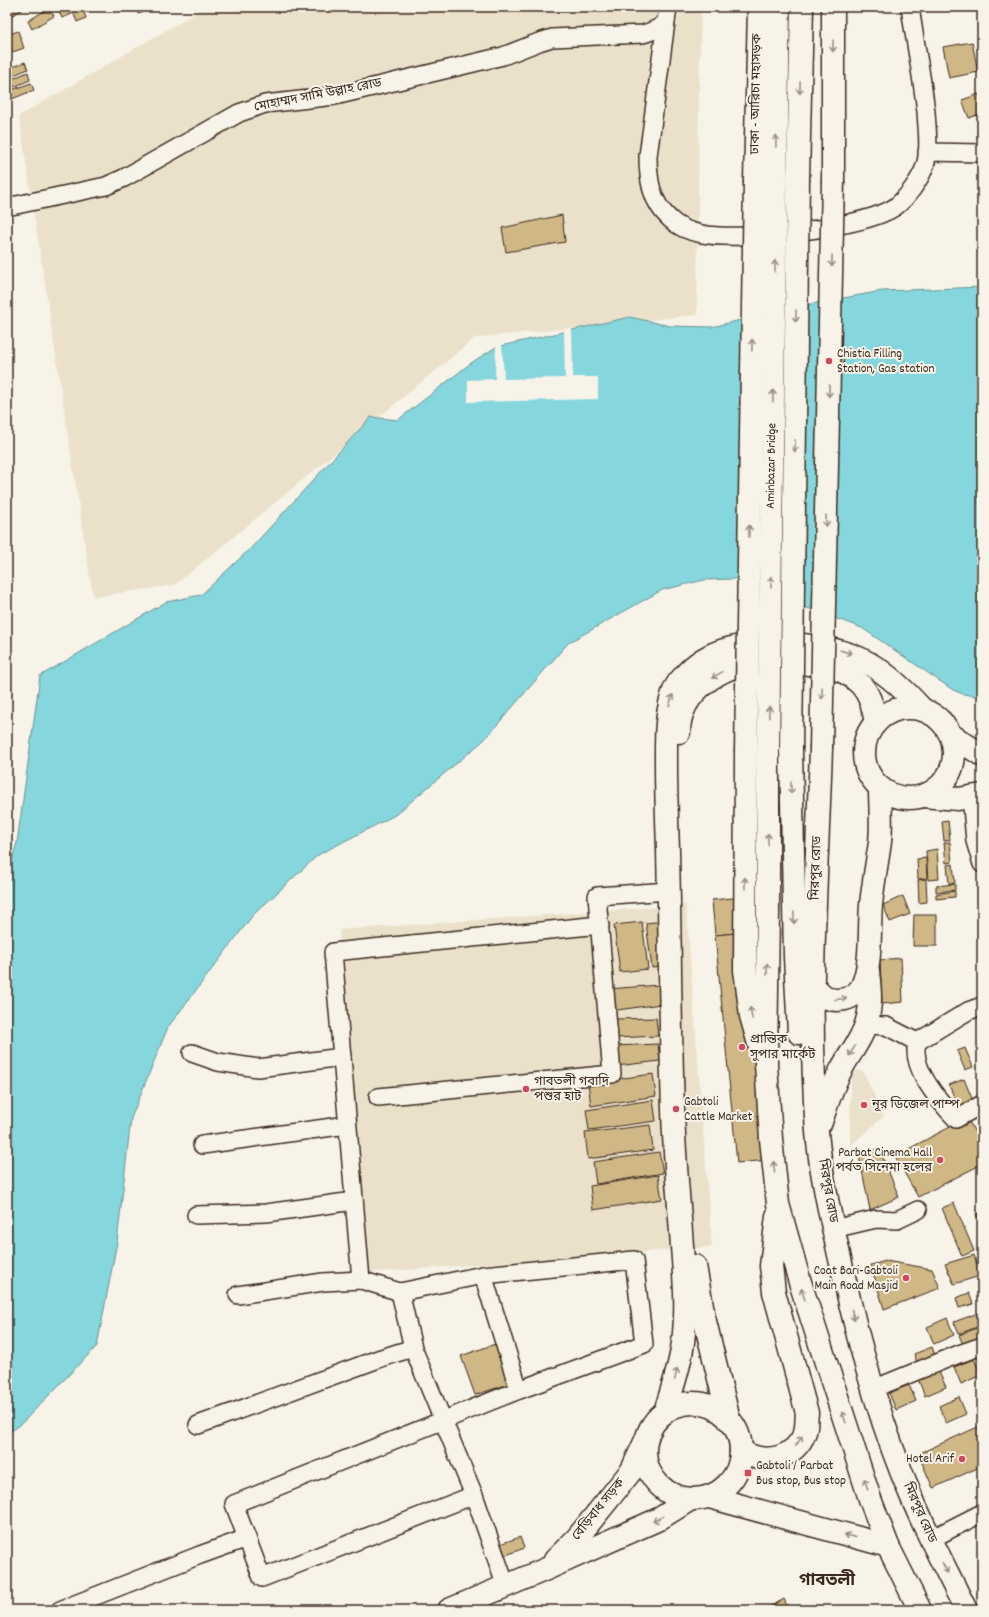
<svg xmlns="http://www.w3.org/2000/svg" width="989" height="1617" viewBox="0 0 989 1617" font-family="Dekko,'Noto Sans Bengali',sans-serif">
  <rect width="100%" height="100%" fill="#f7f3e8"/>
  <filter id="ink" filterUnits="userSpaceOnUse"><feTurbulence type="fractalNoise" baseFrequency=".025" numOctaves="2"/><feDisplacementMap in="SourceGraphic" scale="8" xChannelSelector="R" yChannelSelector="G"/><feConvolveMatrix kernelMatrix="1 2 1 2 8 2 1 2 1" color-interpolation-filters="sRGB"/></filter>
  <g filter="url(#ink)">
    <g fill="#ebe1cb">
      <polygon points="206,7 701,7 699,91 697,315 475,338 175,585 93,597 19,116"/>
      <polygon points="686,905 712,1247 365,1273 339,930"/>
      <polygon points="851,1070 863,1071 884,1116 850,1146"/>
    </g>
    <polygon fill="#86d7dd" stroke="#689291" points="982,287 982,697 963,694 953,690 862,628 796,604 760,578 704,580 662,590 568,643 484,740 395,815 318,855 253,915 168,1027 131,1118 117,1242 97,1346 20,1425 7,1434 7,875 17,843 40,676 166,602 201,595 252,547 371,417 398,420 471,363 496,347 630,317 670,326 712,327 794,307 882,291"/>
    <polygon fill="#f7f3e8" points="572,328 573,377 598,377 598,399 468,402 468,380 495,379 496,345 502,344 504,379 565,378 564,330"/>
    <g fill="#cfb786" stroke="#3b2a1e">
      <polygon points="7,7 27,7 9,17 7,13"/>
      <polygon points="57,7 69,7 72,14 62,18"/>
      <polygon points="71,7 82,7 86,18 77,22"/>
      <polygon points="135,7 144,7 146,11 138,14"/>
      <polygon points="49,8 54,16 32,29 28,21"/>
      <polygon points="18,31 24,48 7,54 7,35"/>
      <polygon points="972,42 978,72 949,78 943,47"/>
      <polygon points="25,62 28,69 7,78 7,69"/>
      <polygon points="28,72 30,80 9,89 7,81"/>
      <polygon points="31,83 34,90 12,99 9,91"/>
      <polygon points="979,94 982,101 982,113 969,118 962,100"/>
      <polygon points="562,215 565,242 506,252 502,228"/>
      <polygon points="832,356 844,356 843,371 832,370"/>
      <polygon points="948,820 950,840 944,841 942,821"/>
      <polygon points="950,842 952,862 946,863 944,843"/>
      <polygon points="937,849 939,879 928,880 926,851"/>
      <polygon points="926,858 927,878 918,879 917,859"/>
      <polygon points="953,864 955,883 949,884 947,865"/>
      <polygon points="926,879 927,902 919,903 918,880"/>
      <polygon points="955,884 955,890 936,892 936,886"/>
      <polygon points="955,891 955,897 936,899 936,894"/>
      <polygon points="903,896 910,914 890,922 883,905"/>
      <polygon points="743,897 746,932 715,935 712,900"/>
      <polygon points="914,915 937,915 937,946 913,946"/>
      <polygon points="665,921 669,966 652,968 646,923"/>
      <polygon points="642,922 648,969 620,972 614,925"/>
      <polygon points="746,932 768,1160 737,1163 715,935"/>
      <polygon points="901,958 903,1002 882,1004 880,960"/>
      <polygon points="659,985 661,1004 610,1011 608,989"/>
      <polygon points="656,1018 658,1036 616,1038 615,1019"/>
      <polygon points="658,1044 660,1061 616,1066 614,1046"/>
      <polygon points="965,1048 973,1067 965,1070 957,1051"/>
      <polygon points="653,1074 656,1096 591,1106 588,1083"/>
      <polygon points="964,1079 975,1106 960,1111 949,1085"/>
      <polygon points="653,1100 656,1121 589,1130 586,1110"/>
      <polygon points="967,1118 982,1145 982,1164 918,1197 895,1156"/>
      <polygon points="650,1125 653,1150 588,1159 585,1133"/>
      <polygon points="879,1148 899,1197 870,1210 859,1156"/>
      <polygon points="659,1152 663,1173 596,1184 593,1162"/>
      <polygon points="658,1175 662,1199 593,1210 590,1186"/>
      <polygon points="954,1203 974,1251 962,1256 942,1208"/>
      <polygon points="982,1212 982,1226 976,1214"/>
      <polygon points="974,1255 980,1276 954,1284 945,1264"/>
      <polygon points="886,1261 932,1269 940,1288 884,1309 871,1265"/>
      <polygon points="969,1293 973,1304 959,1308 956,1298"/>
      <polygon points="978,1313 982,1325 959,1334 954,1322"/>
      <polygon points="947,1318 954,1335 934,1344 927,1327"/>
      <polygon points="982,1326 982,1343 965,1349 959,1335"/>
      <polygon points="495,1344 509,1384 475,1395 461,1356"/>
      <polygon points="932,1347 937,1361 919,1368 914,1354"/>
      <polygon points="974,1359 981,1375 961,1384 954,1367"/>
      <polygon points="938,1370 946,1387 925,1396 918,1379"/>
      <polygon points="909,1385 916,1401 896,1410 889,1393"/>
      <polygon points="959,1397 966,1414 946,1423 939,1406"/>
      <polygon points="980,1426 982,1432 982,1466 933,1488 918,1454"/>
      <polygon points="520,1537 524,1548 504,1556 500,1544"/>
      <polygon points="784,1599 789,1610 764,1610"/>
    </g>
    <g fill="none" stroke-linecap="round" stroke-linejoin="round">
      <defs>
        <g id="minor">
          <path d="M668,7L648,156C648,179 651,202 670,219C678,227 691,232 702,234C739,242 864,228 895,207C907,198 920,180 925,166C930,149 927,129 926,112C922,76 915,42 910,7"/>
          <polyline points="927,152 982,153"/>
          <path d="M7,207L106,186L124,178L239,113L265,104L335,96L503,56L539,42L552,38L643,34C652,31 659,29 666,22"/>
          <polyline points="971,796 975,841 982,864"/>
          <path d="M866,1025L886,1026L917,1042C910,1068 939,1101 956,1119L982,1104"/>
          <polyline points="917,1042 968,1011 982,1006"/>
          <polyline points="192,1053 218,1062 258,1068 342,1057"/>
          <polyline points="378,1097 612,1074 597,896 669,891"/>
          <polyline points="202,1145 347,1125"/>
          <polyline points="196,1215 266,1213 354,1201"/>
          <polyline points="833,1229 876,1219 897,1220 918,1210"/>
          <polyline points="483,1275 519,1390"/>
          <polyline points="361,1280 333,952 600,925"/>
          <polyline points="400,1292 413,1348 474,1495 506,1586"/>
          <polyline points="238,1295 323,1282 361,1280 400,1292 483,1275 634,1260 644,1344 519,1390 234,1504 262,1578 474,1495"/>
          <polyline points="873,1389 959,1354 982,1346"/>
          <polyline points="198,1425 381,1358 413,1348"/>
          <polyline points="931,1539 982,1513"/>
          <polyline points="60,1610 200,1555 247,1538"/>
        </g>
        <g id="highway">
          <polyline points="833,7 833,180"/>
          <polyline points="798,179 802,7"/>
          <polyline points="776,180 779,7"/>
          <polyline points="755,181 759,7"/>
          <circle cx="909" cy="753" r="45"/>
          <path d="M679,732C679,692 721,665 758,662C771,660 785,662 798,663C821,665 843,666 860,684C870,694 873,708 876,722"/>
          <polyline points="951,735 982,755"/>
          <path d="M821,748C817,876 807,1004 817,1132C821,1178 832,1223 842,1268C859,1346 880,1424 912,1498C928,1536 948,1573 966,1610"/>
          <polyline points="791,749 795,957 799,1033"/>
          <polyline points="768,751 768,913 766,1064 771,1139 778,1204 799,1279 870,1499 888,1546 920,1610"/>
          <polyline points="746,752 745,970 751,1016 759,1044"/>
          <polyline points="923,796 958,799 982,795"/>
          <path d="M807,976C814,987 823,1000 836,1000C846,1000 857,996 862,986C872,964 869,930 871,905C873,884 877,863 880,842C882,824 880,806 880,788"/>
          <path d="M821,1122C827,1104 832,1087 841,1070C849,1054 861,1041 866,1024C872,1007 870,989 868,971"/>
          <polyline points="695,1266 704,1317 729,1420"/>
          <circle cx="693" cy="1451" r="48"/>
          <path d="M665,1412C673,1386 682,1360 684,1333C687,1304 684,1275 682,1246C679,1201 674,1155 673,1109C670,1023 670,937 668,850C667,821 666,793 666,764C666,739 665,712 675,688C677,684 680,680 684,676C708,647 745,643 781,644C848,645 877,660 922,709"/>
          <path d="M741,1451C764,1465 795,1460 805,1432C807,1426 806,1419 807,1413L774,1292L771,1266L777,1216"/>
          <polyline points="709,1497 888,1546"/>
          <polyline points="555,1560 577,1538 632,1470 645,1442"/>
          <polyline points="449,1610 544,1570 659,1519 691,1499"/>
        </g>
      </defs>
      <use href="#minor" stroke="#3b2a1e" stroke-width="20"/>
      <use href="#highway" stroke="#3b2a1e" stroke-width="25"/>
      <use href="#minor" stroke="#f7f3e8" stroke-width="17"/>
      <use href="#highway" stroke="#f7f3e8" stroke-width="22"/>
      <defs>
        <g id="highway-bridge">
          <polyline points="821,748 833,180"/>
          <polyline points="791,749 798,179"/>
          <polyline points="768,751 776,180"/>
          <polyline points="746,752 755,181"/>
        </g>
      </defs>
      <use href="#highway-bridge" stroke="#3b2a1e" stroke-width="25" stroke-linecap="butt"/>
      <use href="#highway-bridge" stroke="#f7f3e8" stroke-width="22"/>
    </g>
    <defs><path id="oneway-shaft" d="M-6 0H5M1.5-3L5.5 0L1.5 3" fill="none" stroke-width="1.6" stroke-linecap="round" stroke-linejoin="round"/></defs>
    <g stroke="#998e83">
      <use href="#oneway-shaft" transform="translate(833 46) rotate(90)"/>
      <use href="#oneway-shaft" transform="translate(800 88) rotate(91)"/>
      <use href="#oneway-shaft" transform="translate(776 141) rotate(-89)"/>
      <use href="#oneway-shaft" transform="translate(832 261) rotate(91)"/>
      <use href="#oneway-shaft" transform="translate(775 266) rotate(-89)"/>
      <use href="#oneway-shaft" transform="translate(796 316) rotate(91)"/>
      <use href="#oneway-shaft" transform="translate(752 345) rotate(-89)"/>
      <use href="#oneway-shaft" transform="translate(829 391) rotate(91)"/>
      <use href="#oneway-shaft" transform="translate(773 396) rotate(-89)"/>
      <use href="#oneway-shaft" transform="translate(795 446) rotate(91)"/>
      <use href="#oneway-shaft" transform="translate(826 521) rotate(91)"/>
      <use href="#oneway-shaft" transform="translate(749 531) rotate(-89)"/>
      <use href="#oneway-shaft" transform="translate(771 582) rotate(-89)"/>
      <use href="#oneway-shaft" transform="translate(846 652) rotate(16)"/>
      <use href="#oneway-shaft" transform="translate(717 675) rotate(149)"/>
      <use href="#oneway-shaft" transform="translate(822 693) rotate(91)"/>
      <use href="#oneway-shaft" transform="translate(671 700) rotate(-73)"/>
      <use href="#oneway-shaft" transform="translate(769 712) rotate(-89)"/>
      <use href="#oneway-shaft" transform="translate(791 788) rotate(89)"/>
      <use href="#oneway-shaft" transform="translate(768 839) rotate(-90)"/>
      <use href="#oneway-shaft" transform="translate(745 883) rotate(-90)"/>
      <use href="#oneway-shaft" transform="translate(794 918) rotate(89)"/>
      <use href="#oneway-shaft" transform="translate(767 969) rotate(-89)"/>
      <use href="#oneway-shaft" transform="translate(841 999) rotate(-5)"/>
      <use href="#oneway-shaft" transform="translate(751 1013) rotate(-100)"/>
      <use href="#oneway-shaft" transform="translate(852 1051) rotate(121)"/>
      <use href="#oneway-shaft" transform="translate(774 1167) rotate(-96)"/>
      <use href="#oneway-shaft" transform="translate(803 1294) rotate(-108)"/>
      <use href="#oneway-shaft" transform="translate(853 1315) rotate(75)"/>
      <use href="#oneway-shaft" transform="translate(676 1374) rotate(-77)"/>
      <use href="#oneway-shaft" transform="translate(844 1417) rotate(-108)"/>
      <use href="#oneway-shaft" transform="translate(799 1441) rotate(-56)"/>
      <use href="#oneway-shaft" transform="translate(866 1484) rotate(-108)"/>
      <use href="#oneway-shaft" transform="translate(658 1519) rotate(153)"/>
      <use href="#oneway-shaft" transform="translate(850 1536) rotate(-165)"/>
      <use href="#oneway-shaft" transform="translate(945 1568) rotate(63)"/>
    </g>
  </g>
  <g fill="#d1495b" stroke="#f7f3e8" stroke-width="1.5">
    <circle cx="829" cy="361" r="4"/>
    <circle cx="742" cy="1047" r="4"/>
    <circle cx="526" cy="1089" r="4"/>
    <circle cx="864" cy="1105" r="4"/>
    <circle cx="676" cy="1109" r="4"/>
    <circle cx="940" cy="1160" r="4"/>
    <circle cx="906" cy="1278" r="4"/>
    <circle cx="962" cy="1459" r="4"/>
    <rect x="744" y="1469" width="8" height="8" rx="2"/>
  </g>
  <g text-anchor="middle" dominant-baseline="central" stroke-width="4" stroke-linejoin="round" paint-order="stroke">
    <g font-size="13" fill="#3b2a1e" stroke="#f7f3e8">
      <text transform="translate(757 94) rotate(-89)">ঢাকা - আরিচা মহাসড়ক</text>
      <text transform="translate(318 96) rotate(-11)">মোহাম্মদ সামি উল্লাহ রোড</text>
      <text transform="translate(772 466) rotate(-89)">Aminbazar Bridge</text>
      <text transform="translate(817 868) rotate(-88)">মিরপুর রোড</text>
      <text transform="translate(827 1191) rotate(80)">মিরপুর রোড</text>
      <text transform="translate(599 1510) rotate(-51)">বেড়িবাধ সড়ক</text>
      <text transform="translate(919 1513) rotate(66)">মিরপুর রোড</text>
    </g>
    <g font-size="13" fill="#3b2a1e" stroke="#f7f3e8" text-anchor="start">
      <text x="837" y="354">Chistia Filling<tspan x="837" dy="15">Station, Gas station</tspan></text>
      <text x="750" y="1040">প্রান্তিক<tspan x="750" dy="15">সুপার মার্কেট</tspan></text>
      <text x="534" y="1082">গাবতলী গবাদি<tspan x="534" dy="15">পশুর হাট</tspan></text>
      <text x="684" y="1102">Gabtoli<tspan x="684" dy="15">Cattle Market</tspan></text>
      <text x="872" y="1105">নূর ডিজেল পাম্প</text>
      <text x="932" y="1153" text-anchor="end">Parbat Cinema Hall<tspan x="932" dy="15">পর্বত সিনেমা হলের</tspan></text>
      <text x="898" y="1271" text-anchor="end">Coat Bari-Gabtoli<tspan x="898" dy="15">Main Road Masjid</tspan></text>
      <text x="954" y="1459" text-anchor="end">Hotel Arif</text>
      <text x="756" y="1466">Gabtoli / Parbat<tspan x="756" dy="15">Bus stop, Bus stop</tspan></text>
    </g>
    <g font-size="17" font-weight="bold" fill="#3b2a1e" stroke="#f7f3e8">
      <text x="827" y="1582">গাবতলী</text>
    </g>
  </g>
  <rect width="989" height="1617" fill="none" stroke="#f7f3e8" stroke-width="24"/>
  <rect x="12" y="12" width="965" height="1593" fill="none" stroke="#3b2a1e" stroke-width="1.5" filter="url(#ink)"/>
</svg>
